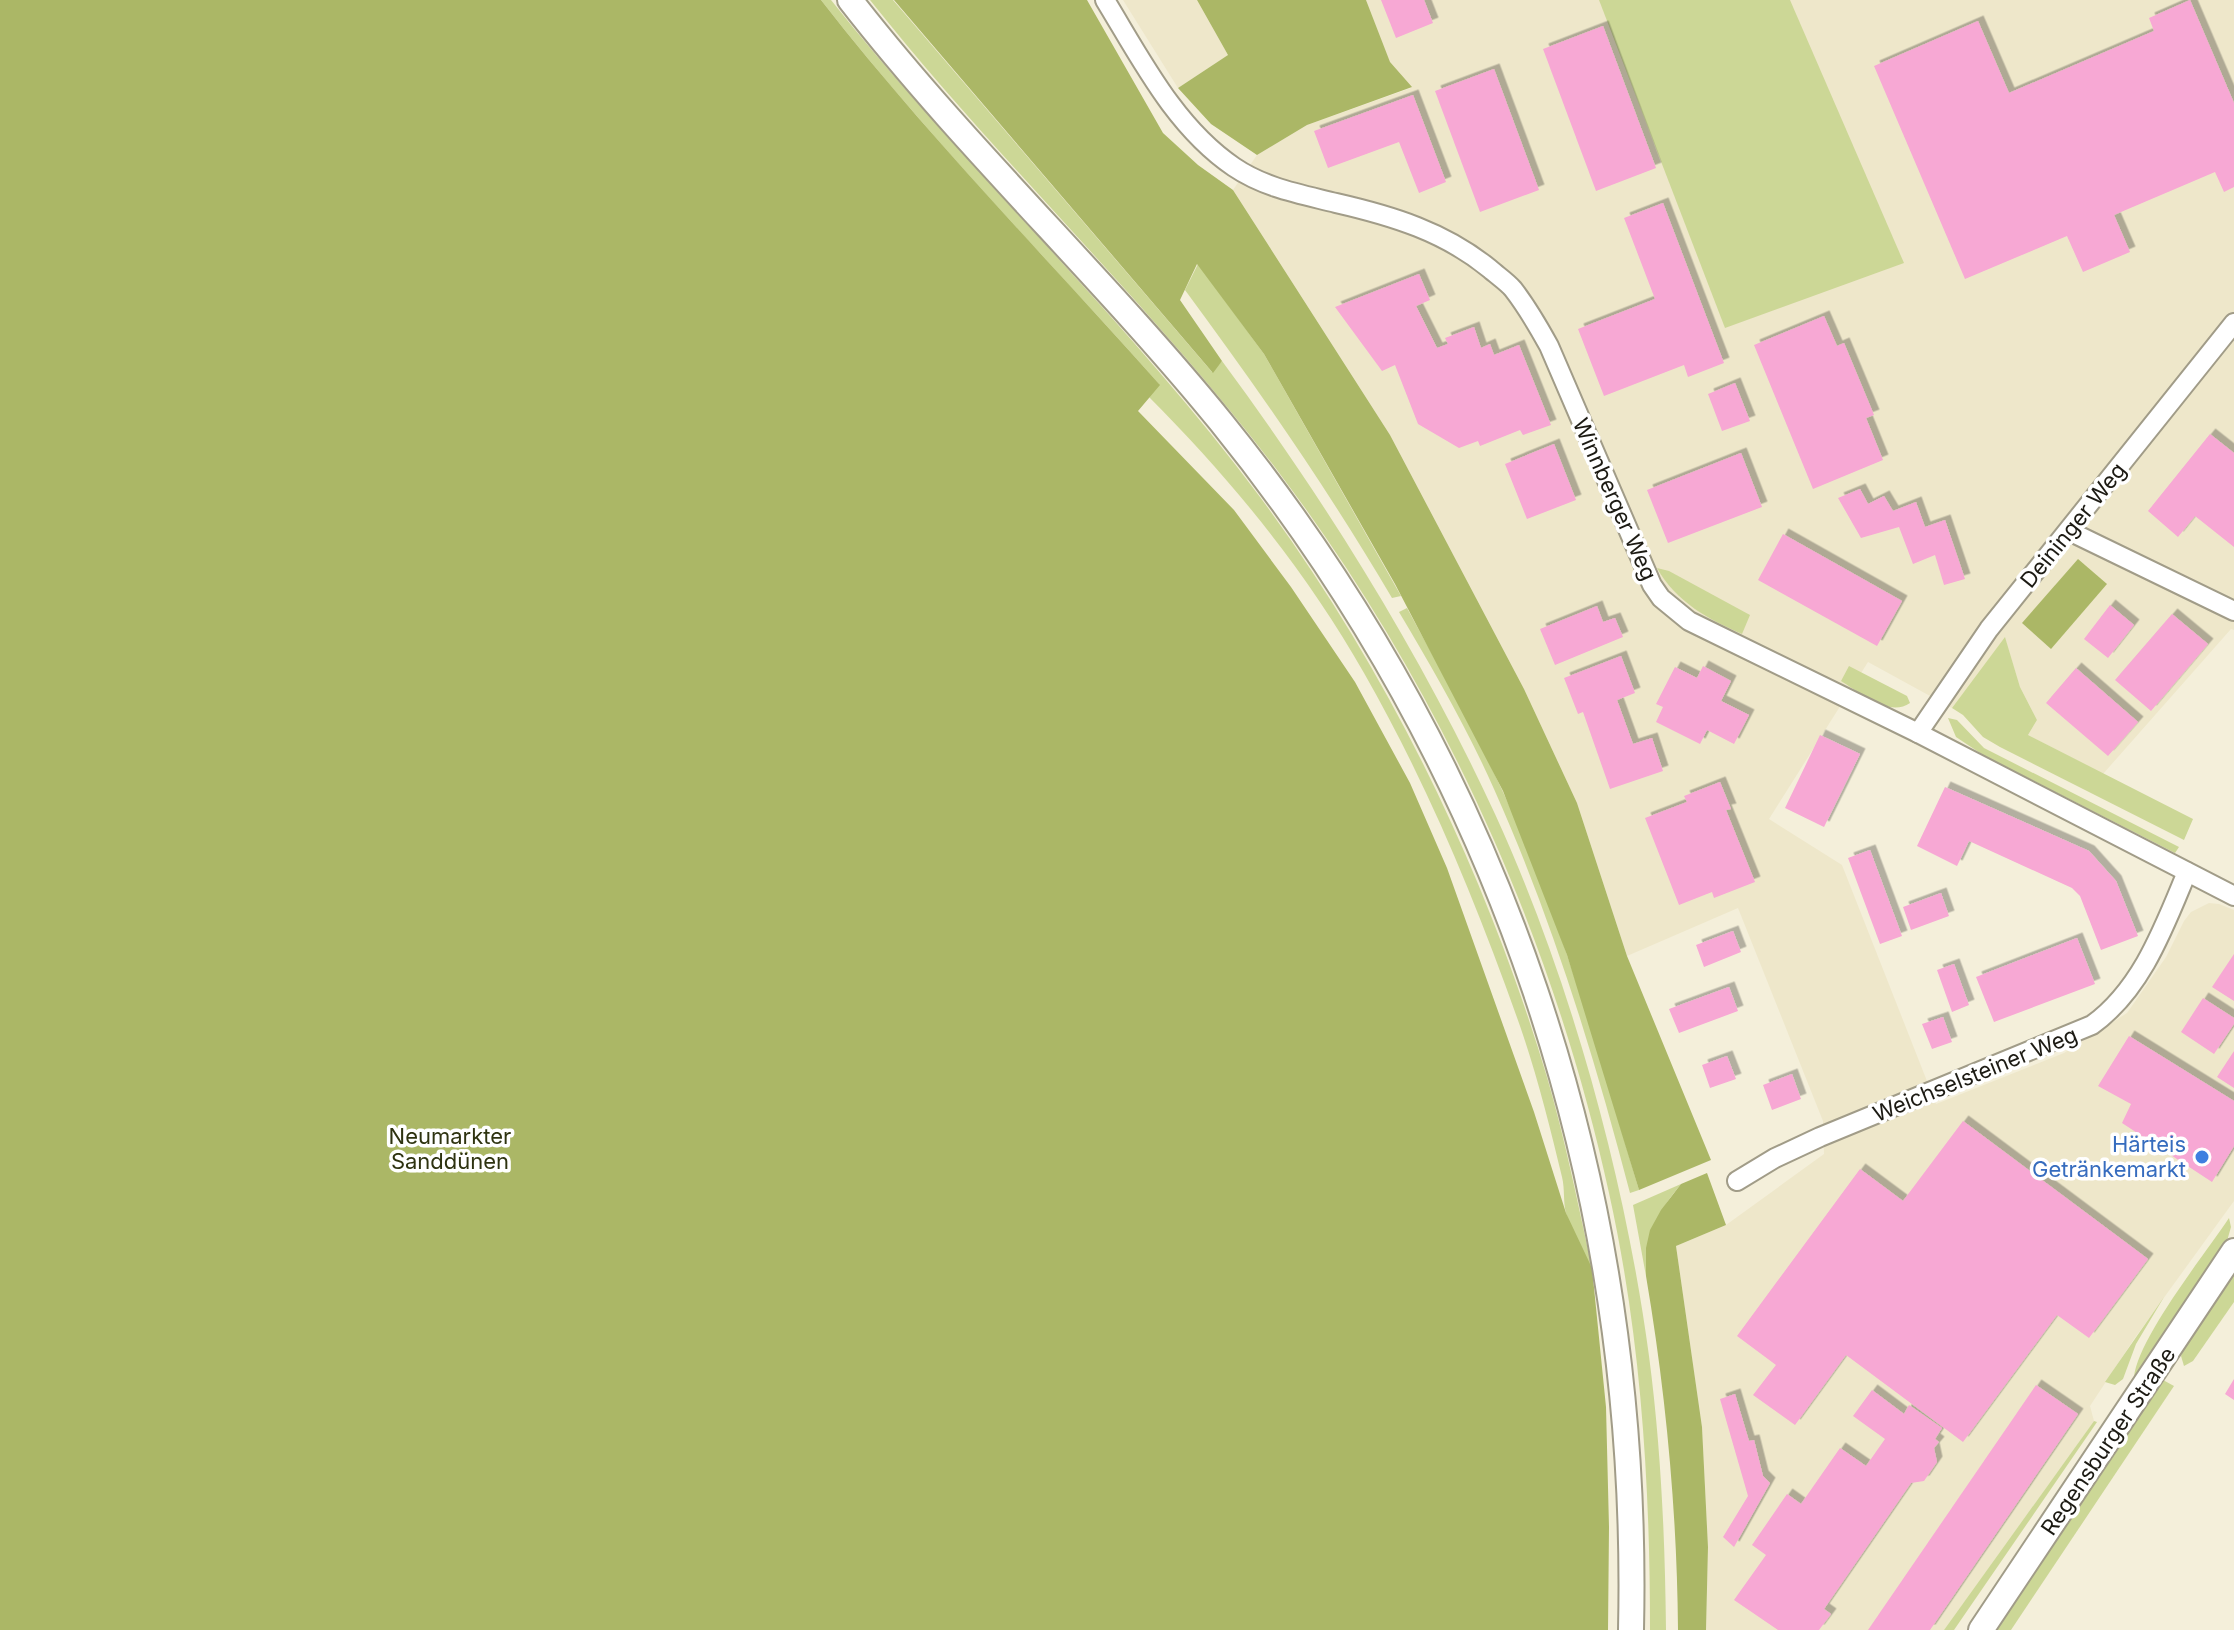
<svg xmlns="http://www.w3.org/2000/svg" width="2234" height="1630" viewBox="0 0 2234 1630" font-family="Inter,sans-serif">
  <defs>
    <filter id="shadow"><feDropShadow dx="5.5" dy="-5.5" stdDeviation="0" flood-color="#0004"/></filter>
  </defs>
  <rect width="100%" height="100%" fill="#f4efda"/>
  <g fill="#eee7ca">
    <polygon points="1123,0 1197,0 1228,55 1178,88"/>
    <polygon points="1366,0 2234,0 2234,630 2231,629 2103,774 2028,735 2037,720 2020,687 2005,638 1952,708 1868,662 1769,819 1842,865 1936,1104 2064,1053 2127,1013 2166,957 2184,921 2191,912 2209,903 2219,904 2234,910 2234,1201 2134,1339 2090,1406 2094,1421 1944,1630 1706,1630 1708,1547 1702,1427 1676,1246 1726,1225 1824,1154 1823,1121 1738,908 1627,956 1577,803 1524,689 1390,435 1233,190 1257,155 1307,125 1411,88 1390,63"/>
  </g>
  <g fill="#ccd796">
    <path d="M821,0H831C967,171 1129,321 1260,497C1388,670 1485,870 1547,1077C1565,1139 1578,1204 1592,1268C1583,1251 1571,1232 1566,1213C1563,1202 1565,1189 1562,1177C1550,1127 1537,1075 1520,1026C1477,904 1428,785 1364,673C1307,572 1231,479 1149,397L1159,384C1046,257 926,135 821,0Z"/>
    <path d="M870,0H893L1212,372L1222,361C1327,503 1421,654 1495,814C1570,978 1625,1177 1649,1356C1661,1447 1665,1538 1666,1630H1650C1650,1483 1641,1337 1609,1193C1553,936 1439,684 1280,474C1154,307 1000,164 870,0Z"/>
    <polygon points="1599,0 1790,0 1904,263 1725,328"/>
    <path d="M1198,264L1264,354L1401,596L1392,598C1329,491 1259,390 1185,290Z"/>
    <path d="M1657,568L1669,571L1750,615L1742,634C1708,619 1676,602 1657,568Z"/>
    <path d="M1407,608C1440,669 1474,729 1503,792C1562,919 1599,1056 1639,1190L1630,1193C1594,1055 1552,919 1494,789C1467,728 1433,669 1399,612Z"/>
    <polygon points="2005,637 2020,687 2037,720 2028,735 2193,819 2184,840 2000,747 1983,737 1963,715 1952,708"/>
    <path d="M1849,666L1907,696L1910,703C1889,718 1859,692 1841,681Z"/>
    <polygon points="1948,718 1957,720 1984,748 2179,847 2175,853 1983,755 1956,737"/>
    <path d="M1681,1184C1655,1216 1646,1235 1646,1276L1633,1205Z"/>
    <path d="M2229,1218L2231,1227L2227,1241L2142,1370L2134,1377C2138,1338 2205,1254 2229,1218Z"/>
    <polygon points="2234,1272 2234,1302 2193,1361 2184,1366 2181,1356 2183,1350"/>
    <polygon points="2164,1297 2136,1344 2123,1379 2115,1385 2105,1382"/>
    <polygon points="2163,1380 2174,1386 2011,1630 1996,1630"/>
    <polygon points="2094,1421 2097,1422 1954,1630 1944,1630"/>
  </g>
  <g fill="#abb766">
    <path d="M0,0H821C926,135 1046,257 1160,385L1138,411L1234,510L1291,587L1355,682L1410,783L1447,868L1534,1112L1566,1213L1592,1268L1606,1407L1609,1527L1608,1630H0Z"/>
    <polygon points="894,0 1087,0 1163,133 1198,165 1233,190 1390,435 1524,689 1577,803 1627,956 1711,1160 1639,1190 1567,955 1503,791 1395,584 1264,354 1197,264 1180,300 1222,361 1213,373"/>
    <polygon points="1197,0 1366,0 1390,62 1412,87 1307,125 1257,155 1211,124 1178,88 1228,55"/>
    <polygon points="2078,559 2107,584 2051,649 2022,623"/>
    <path d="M1707,1173L1726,1225L1676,1246L1702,1427L1708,1547L1706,1630H1678C1677,1511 1666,1394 1646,1276V1248L1650,1230L1661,1210L1681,1184Z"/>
  </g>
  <g fill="#f7a8d4" filter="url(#shadow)">
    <polygon points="1381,0 1424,0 1433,23 1396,38"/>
    <polygon points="2190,0 2234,103 2234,187 2224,192 2215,172 2114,215 2130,252 2083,272 2067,236 1965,279 1874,66 1978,21 2009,93 2154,31 2149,18"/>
    <polygon points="1603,26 1656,168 1596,191 1543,49"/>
    <polygon points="1494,69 1539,190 1480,212 1435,91"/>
    <polygon points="1413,95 1446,182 1419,193 1399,142 1328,168 1314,131"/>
    <polygon points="1663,203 1724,363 1688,377 1684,365 1604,396 1578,329 1655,299 1624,218"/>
    <polygon points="1419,274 1430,300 1416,306 1437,348 1448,344 1445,338 1474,327 1481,348 1490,344 1494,355 1519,345 1551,425 1523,435 1520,430 1480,446 1478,441 1459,448 1418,424 1395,365 1382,371 1335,307"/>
    <polygon points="1824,316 1837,346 1844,343 1874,415 1866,418 1883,460 1813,489 1754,345"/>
    <polygon points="1735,383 1750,421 1722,431 1708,394"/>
    <polygon points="2210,434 2234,453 2234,547 2195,516 2178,537 2148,511"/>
    <polygon points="1554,444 1576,500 1527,519 1505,464"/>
    <polygon points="1741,453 1762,507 1668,543 1647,490"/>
    <polygon points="1860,489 1868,504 1884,496 1893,511 1916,502 1925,527 1945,520 1965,579 1944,585 1935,555 1913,564 1899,527 1861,538 1838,498"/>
    <polygon points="1783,534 1902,601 1877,646 1758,580"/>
    <polygon points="2110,605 2134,625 2108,658 2084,639"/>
    <polygon points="1597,606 1603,622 1615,618 1623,637 1555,665 1540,629"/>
    <polygon points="2172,614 2208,644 2151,711 2115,680"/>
    <polygon points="1621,656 1635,693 1617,700 1633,744 1652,738 1663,771 1610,789 1583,712 1578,714 1564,678"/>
    <polygon points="1703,666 1731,681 1721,701 1749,715 1734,744 1707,730 1700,744 1656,722 1663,707 1656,704 1675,667 1697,678"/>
    <polygon points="2076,668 2138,722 2108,756 2046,703"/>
    <polygon points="1820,735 1860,754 1824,827 1785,808"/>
    <polygon points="1720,782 1731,809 1726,810 1755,882 1714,898 1712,892 1679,905 1645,818 1687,802 1684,796"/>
    <polygon points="1945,787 2089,851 2116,881 2138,936 2101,950 2080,896 2072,888 1969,841 1957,866 1917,846"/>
    <polygon points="1870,850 1902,936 1880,944 1848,858"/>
    <polygon points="1941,893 1949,916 1911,930 1903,907"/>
    <polygon points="1733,931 1741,952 1704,967 1696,945"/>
    <polygon points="2077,938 2095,984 1994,1022 1976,977"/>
    <polygon points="2234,954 2234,1001 2212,987"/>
    <polygon points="1954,964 1969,1005 1952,1012 1937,970"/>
    <polygon points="1729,987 1738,1011 1679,1033 1669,1009"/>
    <polygon points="2203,998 2234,1018 2234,1024 2214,1054 2181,1032"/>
    <polygon points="1943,1017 1952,1042 1932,1049 1922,1024"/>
    <polygon points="2129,1036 2234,1101 2234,1146 2212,1182 2122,1123 2131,1104 2098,1086"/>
    <polygon points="2234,1051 2234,1088 2217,1077"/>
    <polygon points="1727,1056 1736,1079 1710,1088 1702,1065"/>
    <polygon points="1792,1074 1801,1099 1772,1110 1763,1085"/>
    <polygon points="1963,1121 2148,1259 2089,1338 2057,1315 1963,1442 1846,1355 1795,1425 1753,1395 1776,1365 1737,1336 1860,1169 1903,1201"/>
    <polygon points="2234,1379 2234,1400 2225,1394"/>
    <polygon points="2036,1385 2078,1414 1930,1630 1868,1630"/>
    <polygon points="1872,1390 1904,1414 1909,1405 1942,1428 1935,1439 1939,1442 1934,1448 1937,1462 1924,1481 1911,1483 1824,1609 1831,1614 1819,1630 1778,1630 1734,1600 1766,1555 1752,1545 1787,1494 1801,1504 1840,1448 1866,1466 1885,1439 1853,1416"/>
    <polygon points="1735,1394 1749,1441 1754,1440 1763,1476 1770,1483 1734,1547 1723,1537 1748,1496 1720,1399"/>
  </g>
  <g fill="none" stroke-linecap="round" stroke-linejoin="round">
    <defs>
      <g id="street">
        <path d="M1105,0C1141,59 1175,127 1234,167C1265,188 1300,194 1336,203C1393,216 1445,232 1490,269C1498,276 1507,282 1513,289C1527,307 1538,326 1549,346L1652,585L1661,598L1689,621L1918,733L2234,896"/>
        <polyline points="2069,531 2234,611"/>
        <polyline points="1918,733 1989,629 2234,323"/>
        <path d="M1737,1181L1775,1158L1820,1137L2092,1025C2142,989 2164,927 2187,872"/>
      </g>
      <g id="secondary">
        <path d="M850,0C965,148 1103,277 1221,422C1501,768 1641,1186 1631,1630"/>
        <polyline points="1981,1630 2234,1251"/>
      </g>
    </defs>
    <use href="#street" stroke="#a19c88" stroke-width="22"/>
    <use href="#secondary" stroke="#a19c88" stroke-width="28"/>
    <use href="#street" stroke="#fff" stroke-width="18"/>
    <use href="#secondary" stroke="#fff" stroke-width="24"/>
  </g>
  <circle fill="#3f7fe0" stroke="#fff" stroke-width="3" cx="2202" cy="1157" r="8"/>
  <g text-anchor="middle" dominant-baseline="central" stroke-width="7" stroke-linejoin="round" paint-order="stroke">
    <g font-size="22" fill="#1c1a13" stroke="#fff">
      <text transform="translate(1615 499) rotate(66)">Winnberger Weg</text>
      <text transform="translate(2073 525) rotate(-51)">Deininger Weg</text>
      <text transform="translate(1975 1074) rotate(-22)">Weichselsteiner Weg</text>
      <text transform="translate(2108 1441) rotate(-56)">Regensburger Straße</text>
    </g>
    <g font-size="22" fill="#2e3310" stroke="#fff">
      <text x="450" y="1136">Neumarkter<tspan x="450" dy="25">Sanddünen</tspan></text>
    </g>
    <g font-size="22" fill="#366cbe" stroke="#fff" text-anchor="end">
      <text x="2186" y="1144">Härteis<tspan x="2186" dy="25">Getränkemarkt</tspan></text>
    </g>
  </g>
</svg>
